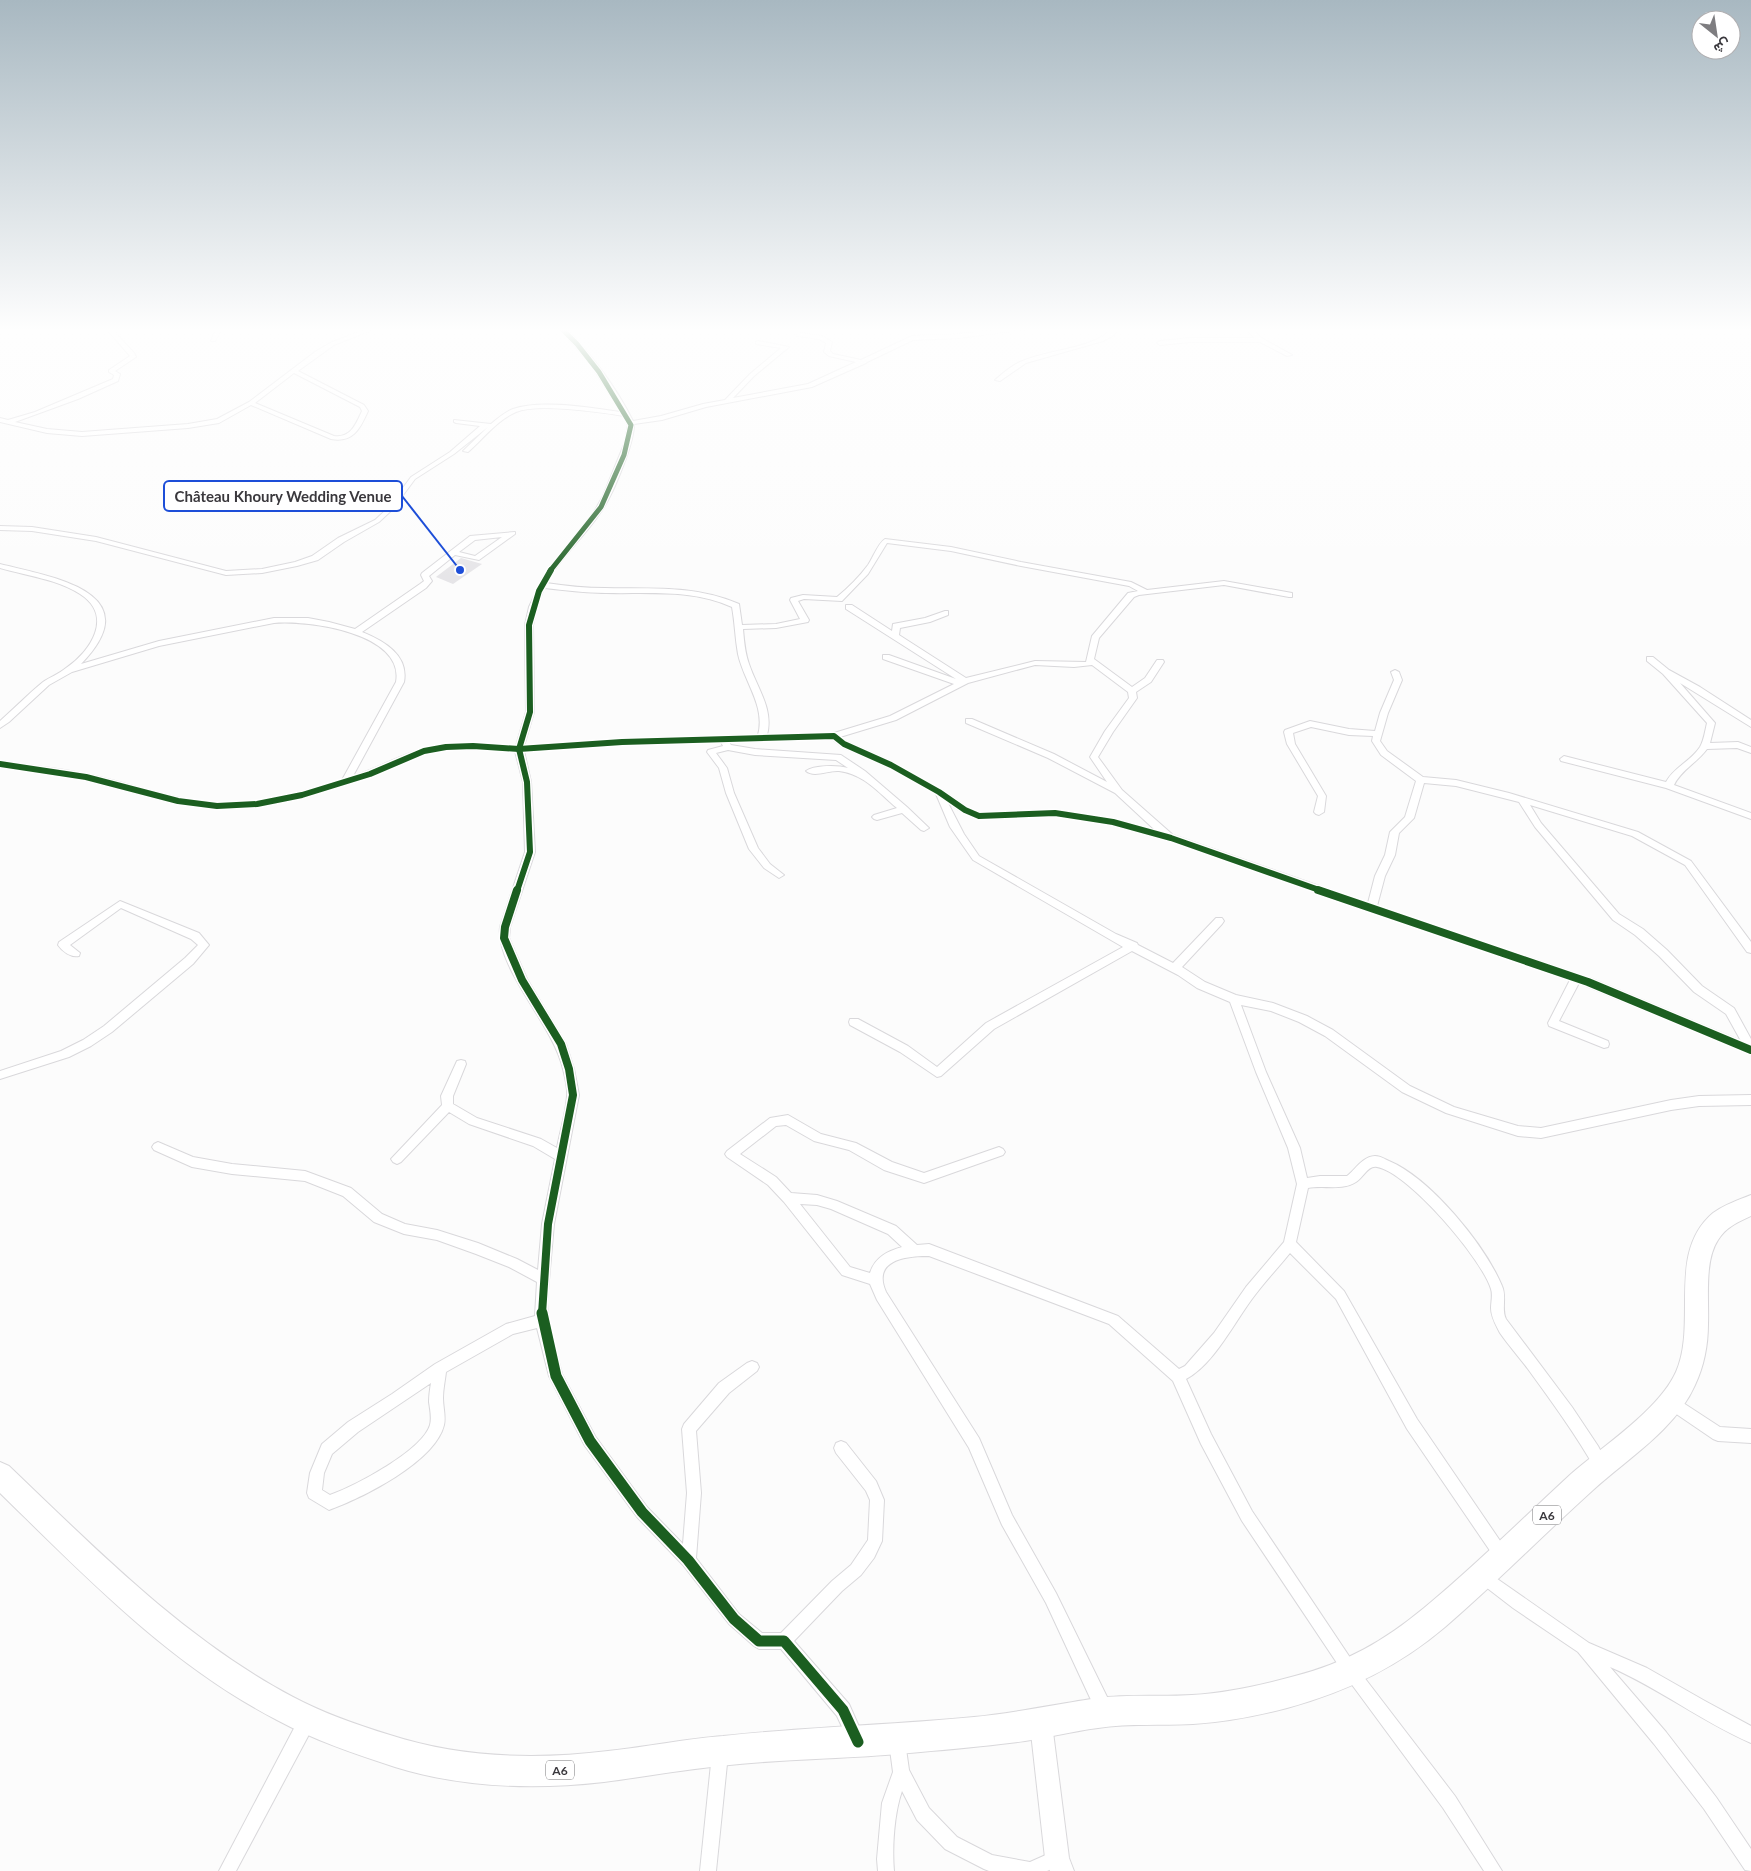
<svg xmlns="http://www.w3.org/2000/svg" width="1751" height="1871" viewBox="0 0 1751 1871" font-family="Lato,Vazirmatn,sans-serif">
  <rect width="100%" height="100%" fill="#fcfcfc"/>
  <polygon fill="#e5e4e7" points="461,558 482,564 453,584 436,577"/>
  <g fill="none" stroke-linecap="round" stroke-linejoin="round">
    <defs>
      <g id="street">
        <path d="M105,327H110L134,353L136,357L115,371L120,374L118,381L78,399L15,422L47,429L82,432L188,424L217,419L249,402L315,352L330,343L371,327H379L334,345L298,371L364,405L368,411C360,429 353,443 331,439L251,405L219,423L188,428L82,436L47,433L0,422V418L8,420L35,412L113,379L114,375L109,372V370L130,356ZM294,373L360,407L362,411C356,424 351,438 334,436L255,403Z"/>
        <polygon points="217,327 223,327 215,341 211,341"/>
        <path d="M558,327H564C591,354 616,387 633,421L661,416L703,404L725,400L750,374L781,348L756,344V342L758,341L789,347L754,376L733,398L808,384L856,362L829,356L824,352L826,343L819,339L798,336L797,335L800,333L822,336L832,342L830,351L833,354L861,360L912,336L959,334L1023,327H1044L959,338L913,340L867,362L866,363L812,387L706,407L662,420L634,424C634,437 629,450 625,461C618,479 611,498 600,513C584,538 560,557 546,583C566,586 585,588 605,588C651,589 696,585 739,604L742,625L776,624L800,619L790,600L791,598L803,595L837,597C849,587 859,577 868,565C873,558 878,543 885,539L951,547L1021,562L1131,582L1147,590L1224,581L1292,593V597H1289L1224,585L1139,595L1134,597L1099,638L1094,659L1132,687L1145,678L1157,660H1163L1164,662L1151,682L1136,692L1137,698L1113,732L1098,757L1122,790L1173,835L1368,903L1375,876L1385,855L1390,832L1405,817L1416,781L1381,755L1372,741L1373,736L1349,735L1311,727L1293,733L1295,744L1326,796L1324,812L1319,815L1316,814L1314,812L1318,796L1287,744L1284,732L1285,730L1310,721L1349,729L1375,731L1380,713L1394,680L1391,672L1395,670L1399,672L1402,680L1388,713L1380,741L1387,751L1423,777L1456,780L1509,793L1638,832L1691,861L1751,942V953L1747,952L1685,865L1632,836L1530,805L1541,823L1619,914L1643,929L1667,950L1702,986L1734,1008L1751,1039V1054L1579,983L1559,1021L1608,1041L1609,1044L1608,1047L1604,1048L1549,1026L1548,1023L1570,980L1168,840L1113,825L1055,816L979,819L962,812L948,803L964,834L979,856L1116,934L1137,943L1138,945L1173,963L1216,918H1222L1224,921L1222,924L1182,967L1205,982L1236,995L1273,1003L1307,1016L1333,1030L1410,1086L1454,1107L1518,1126L1541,1128L1671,1100L1699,1096L1751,1095V1105L1699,1106L1671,1110L1541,1138L1518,1136L1446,1113L1402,1092L1325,1036L1299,1022L1271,1011L1241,1005L1266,1072L1300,1148L1307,1178L1320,1176H1347C1356,1169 1362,1157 1375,1156C1380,1156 1385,1159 1389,1161C1430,1178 1485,1245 1502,1286C1507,1297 1501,1309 1506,1319L1572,1407L1598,1446L1608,1465L1606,1470L1601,1472L1596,1470C1576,1435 1552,1402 1528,1369C1519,1357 1509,1346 1500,1333C1496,1325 1491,1317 1491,1308C1491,1302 1493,1295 1491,1289C1482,1259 1408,1172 1377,1167C1368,1165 1363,1178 1356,1182C1342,1191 1324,1185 1308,1188L1296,1242L1344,1291L1417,1419L1507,1551L1509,1556L1507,1561L1502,1563L1497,1561L1407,1429L1336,1299L1290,1253C1279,1267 1266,1280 1255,1295C1236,1319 1214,1365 1186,1379L1211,1434L1252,1511L1357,1668L1455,1796L1502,1871H1484L1443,1808L1347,1678L1242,1521L1201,1444L1173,1381L1109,1324L929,1256C905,1256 872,1260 886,1292L979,1438L1012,1515L1056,1593L1110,1703L1112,1709L1110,1715L1104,1717L1098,1715L1046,1603L1002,1525L969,1448L877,1300L870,1284L842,1275L784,1202L768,1185L727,1157L725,1154L727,1151L770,1118L788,1115L821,1134L856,1143L892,1162L924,1173L999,1147L1003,1149L1005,1152L1003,1155L924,1183L884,1170L849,1150L814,1141L786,1125L776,1126L740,1154L776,1177L791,1193L817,1195L837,1201L896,1226L917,1245L929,1244L1118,1316L1179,1369L1185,1366L1214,1333L1246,1287L1284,1242L1297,1184L1288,1148L1256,1072L1230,1002L1197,988L1178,975L1132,951L994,1029L941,1076L937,1077L900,1052L850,1025L849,1022L850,1019H858L908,1046L937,1067L986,1023L1123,947L973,860L950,827L936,794L888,767L841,746L832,739L729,742L731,745L755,749L841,755L865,771L907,807L929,828L924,831L921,830L902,813L877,820L874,819L872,817L874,815L897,808C879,793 864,774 839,771C829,770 814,778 806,771C814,765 838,765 848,768L836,760L755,755L728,750L716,753L727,768L734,793L758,848L770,864L784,875L779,878L764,868L749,849L726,793L719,768L707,752L708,750L723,746L721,742L622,745L524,751L531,782L535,852L510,927L509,938L527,979L566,1044L574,1069L579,1095L554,1224L547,1302L548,1321L562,1374L595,1436L647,1507L683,1544L687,1493L682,1429L684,1424L719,1383L747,1363L752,1361L757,1363L759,1367L757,1371L729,1393L696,1431L701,1493L696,1558L739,1614L762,1633H781L832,1581L851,1565L868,1540L870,1500L866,1491L836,1453L834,1448L836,1443L841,1441L846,1443L876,1481L884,1500L882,1541L874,1558L861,1575L842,1591L794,1641L849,1704L864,1738L862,1744L856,1746L850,1744L837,1716L781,1649H759L754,1646L729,1624L683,1565L637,1517L585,1446L549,1376L537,1328L513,1334L446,1372C445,1381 443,1389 443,1398C443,1407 446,1417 444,1425C435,1462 362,1498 329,1510L309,1498L307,1493L310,1473L322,1444L348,1422L392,1394L435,1364L506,1324L535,1316L537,1282L509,1267L476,1254L437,1240L404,1234L374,1222L343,1196L305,1181L232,1174L192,1167L154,1150L152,1147L154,1144L158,1142L193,1157L232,1164L305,1171L351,1188L382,1214L405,1224L437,1230L478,1243L517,1259L538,1270L542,1224L555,1159L533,1146L469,1124L449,1112L401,1162L397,1164L393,1162L391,1159L442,1105L441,1096L457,1061L461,1060L465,1061L466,1064L453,1096V1104L477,1118L541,1139L557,1148C560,1131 566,1113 567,1096C568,1088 565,1077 563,1069C553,1024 496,969 500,927L525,852L523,782L515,751L473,749L446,750L426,753L373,776L302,798L257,807L217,809L178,804L86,780L0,767V761C29,766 58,768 86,774C130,783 171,800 216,803C259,806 302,792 342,780L396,682C405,633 308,620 274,623L159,646L72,672L49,685L9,722L0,728V721C15,708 28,694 43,682C50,677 59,674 66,668C91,651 114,616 80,594C57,579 27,576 0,568V564C52,577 151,592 81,664L159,641L274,618H308L329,622L355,629L420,584L424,581L421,575L422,573L470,536L515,532V534L479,560L455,555L429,576L432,581L426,588L362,632C384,641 409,655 404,682L353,776C377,769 398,756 422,749C452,740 485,744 516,746L526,712L525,625L529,607L543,577L594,512L603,496L625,442L628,425L624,416C600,412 536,403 516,412C497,420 483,439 468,452L463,451L488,427L454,454L415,479L392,510L379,522L344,542L318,560L297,566L262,573L226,575L96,541L32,531L0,530V526L32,527L96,537L226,571L262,569L295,562L312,556L338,538L375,520L388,508L411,477L450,452L480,426L456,423L454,422V420L491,424C497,419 505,412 513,409C541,399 592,408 621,412L590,363ZM502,537L475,556L459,552L475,540ZM887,543L951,551L1021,566L1129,586L1138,591L1128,593L1092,636L1086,662L1035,661L966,678L899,635L900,628L930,622L948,615V611H945L925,618L893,624L892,631L852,605H846V609L956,679L889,655H883V659L954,684L890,716L834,733L767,735C774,709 757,688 749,664C745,653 744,641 743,629L776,628L808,622L809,620L798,601L804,599L842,601L868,574ZM544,588C565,590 585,593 606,593C649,594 692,589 732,607C735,623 735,638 738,654C744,682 766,706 758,735L622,739L524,746L534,712L533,625L537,607ZM1035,665L1074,667L1092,665L1128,692L1129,698L1105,731L1090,757L1107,782L1054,754L972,719H966V723L1048,758L1115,793L1156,831L1113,819L1055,810L980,813L968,808L942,790L894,763L847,742L840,737L896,720L968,683ZM1424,783L1456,786L1519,802L1535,827L1613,920L1635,935L1659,956L1694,992L1726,1014L1741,1041L1592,979L1377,906L1385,876L1395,855L1399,833L1414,818ZM800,1204L817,1205L831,1209L888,1234L902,1247C888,1251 875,1257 870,1273L850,1267ZM431,1383C430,1389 429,1395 429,1402C430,1409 432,1418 430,1425C422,1451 355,1486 330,1495L322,1490L324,1473L332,1454L358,1432Z"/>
        <path d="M1115,327H1121L1114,335L1103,341L1026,363L1000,381L995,380C1002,374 1011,366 1020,362C1051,348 1090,351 1115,327Z"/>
        <polygon points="1243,327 1249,327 1263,339 1292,355 1287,356 1260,342 1190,342 1160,345 1157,343 1160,341 1190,338 1255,338"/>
        <path d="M1647,657H1653L1669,670L1700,687L1751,720V727L1680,683L1715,723L1710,743L1738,742L1751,747V753L1737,748L1707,749C1698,762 1681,770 1674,785L1751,813V819L1666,788L1561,761L1560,759L1564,756L1666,782C1674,767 1691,761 1700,747C1704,740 1705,731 1707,723L1663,674L1647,661Z"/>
        <path d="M120,901L199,933L209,945L193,964L112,1032L91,1046L69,1057L0,1079V1071L61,1051L83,1040L104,1026L185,958L198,945L191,939L121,908L70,945L80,953L79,956C71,958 62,951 58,945L59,942Z"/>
        <polygon points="1671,1395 1720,1427 1751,1429 1751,1443 1718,1441 1713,1439 1666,1407 1664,1402 1666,1397"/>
        <path d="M1483,1569L1589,1643L1647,1668L1705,1701L1751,1726V1743C1702,1722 1659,1688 1610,1667L1666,1732L1716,1797L1751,1849V1871L1745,1870L1704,1809L1654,1744L1578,1652L1513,1608L1478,1581L1476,1576L1478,1571Z"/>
        <polygon points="307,1713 313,1715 315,1721 313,1727 236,1871 219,1871 301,1715"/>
        <path d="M897,1734L903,1736L905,1742L909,1770L929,1808L957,1837L992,1855L1030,1862L1057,1850L1063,1852L1065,1858L1063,1864L1047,1871H989L984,1869L945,1849L917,1820L902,1791C894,1814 892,1847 894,1871H878L877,1859L882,1803L893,1772L889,1742L891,1736Z"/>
        <polygon points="720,1746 726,1748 728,1754 716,1871 700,1871 712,1754 714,1748"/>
      </g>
      <polygon id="secondary" points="1041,1713 1049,1716 1052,1724 1069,1858 1074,1871 1050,1871 1045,1858 1030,1724 1033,1716"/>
      <path id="highway" d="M1751,1195V1216C1738,1222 1726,1227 1718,1240C1704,1261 1709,1300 1708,1324C1708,1345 1704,1366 1695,1385C1675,1430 1628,1458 1593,1490C1543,1535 1496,1583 1445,1627C1398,1667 1346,1692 1287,1708C1256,1716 1225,1722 1193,1724C1162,1726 1130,1723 1098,1728C1074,1731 1050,1737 1025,1741C983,1747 941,1750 899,1754C839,1759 779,1759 720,1766C681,1770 643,1777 604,1782C534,1790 463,1788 395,1767C355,1754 314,1740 277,1720C170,1665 85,1576 0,1493V1462L9,1466C97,1550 184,1639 293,1697C323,1713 357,1725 390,1735C461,1758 535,1760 608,1751C646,1747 684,1739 723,1736C806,1727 890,1725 974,1717C1016,1713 1056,1704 1098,1698C1129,1694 1161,1697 1192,1695C1227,1693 1262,1685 1295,1676C1346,1663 1384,1641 1424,1608C1475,1566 1522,1519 1571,1474C1603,1446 1659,1410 1676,1372C1698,1322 1666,1253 1713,1213C1724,1205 1738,1200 1751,1195Z"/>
    </defs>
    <use href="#street" stroke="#d9d8db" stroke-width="2"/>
    <use href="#secondary" stroke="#d9d8db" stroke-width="2"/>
    <use href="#highway" stroke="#d9d8db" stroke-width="2"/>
    <use href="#street" fill="#fff" fill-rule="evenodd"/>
    <use href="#secondary" fill="#fff" fill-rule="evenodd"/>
    <use href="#highway" fill="#fff" fill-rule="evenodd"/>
    <defs>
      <polyline id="cycleway-far3" points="550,571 601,507 624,455 631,425 599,372 577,344 560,327"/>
      <g id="cycleway-far2">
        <polyline points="0,764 86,777 178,801 217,806 257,804 302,795 370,774 424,751 446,747 473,746 519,749 622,742 834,736 844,744 891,765 939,792 965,810 979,816 1055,813 1113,822 1171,838 1322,891"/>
        <polyline points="517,891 530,852 527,782 519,749 530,712 529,625 539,591 551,570"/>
      </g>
      <g id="cycleway-far1">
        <polyline points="517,890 505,927 504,938 522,980 561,1044 569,1069 573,1095 548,1224 542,1314"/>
        <polyline points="1318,890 1588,982 1751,1050"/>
      </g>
      <polyline id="cycleway" points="542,1313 556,1376 590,1441 642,1512 688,1560 734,1619 759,1641 784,1641 843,1710 858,1742"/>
    </defs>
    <use href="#cycleway-far3" stroke="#fff" stroke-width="7"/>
    <use href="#cycleway-far2" stroke="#fff" stroke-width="9"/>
    <use href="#cycleway-far1" stroke="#fff" stroke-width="11"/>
    <use href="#cycleway" stroke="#fff" stroke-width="14"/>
    <use href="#cycleway-far3" stroke="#1b5e20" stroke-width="5"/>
    <use href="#cycleway-far2" stroke="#1b5e20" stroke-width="6"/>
    <use href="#cycleway-far1" stroke="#1b5e20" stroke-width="8"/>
    <use href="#cycleway" stroke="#1b5e20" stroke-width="11"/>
  </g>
  <linearGradient id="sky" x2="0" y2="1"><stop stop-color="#a8b8c1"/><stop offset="0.56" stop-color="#fefefe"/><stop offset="1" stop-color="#fefefe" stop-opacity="0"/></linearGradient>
  <rect width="1751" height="589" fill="url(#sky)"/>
  <g text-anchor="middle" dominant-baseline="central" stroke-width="4.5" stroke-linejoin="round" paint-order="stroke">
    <g fill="#fff" stroke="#757477" stroke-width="1">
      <rect x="1533" y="1505.5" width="28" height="19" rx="4"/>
      <rect x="546" y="1760.5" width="28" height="19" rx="4"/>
    </g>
    <g font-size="12" font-weight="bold" fill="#3a383d">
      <text x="1547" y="1515">A6</text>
      <text x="560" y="1770">A6</text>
    </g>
  </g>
  <path fill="none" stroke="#1d4ed8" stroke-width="2" d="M460 570L402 496"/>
  <circle fill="#1d4ed8" stroke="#fff" stroke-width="2" cx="460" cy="570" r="5"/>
  <rect fill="#fff" stroke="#1d4ed8" stroke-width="2" x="164" y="481" width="238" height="30" rx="5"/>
  <g font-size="15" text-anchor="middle" font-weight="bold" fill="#3a383d">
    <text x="283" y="502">Château Khoury Wedding Venue</text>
  </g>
  <g transform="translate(1716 35) rotate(150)"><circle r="24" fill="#ffffff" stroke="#b0afb1"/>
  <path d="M0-4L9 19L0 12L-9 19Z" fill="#7e7d80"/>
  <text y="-8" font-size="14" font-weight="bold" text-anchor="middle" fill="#3a383d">ش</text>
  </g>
</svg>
